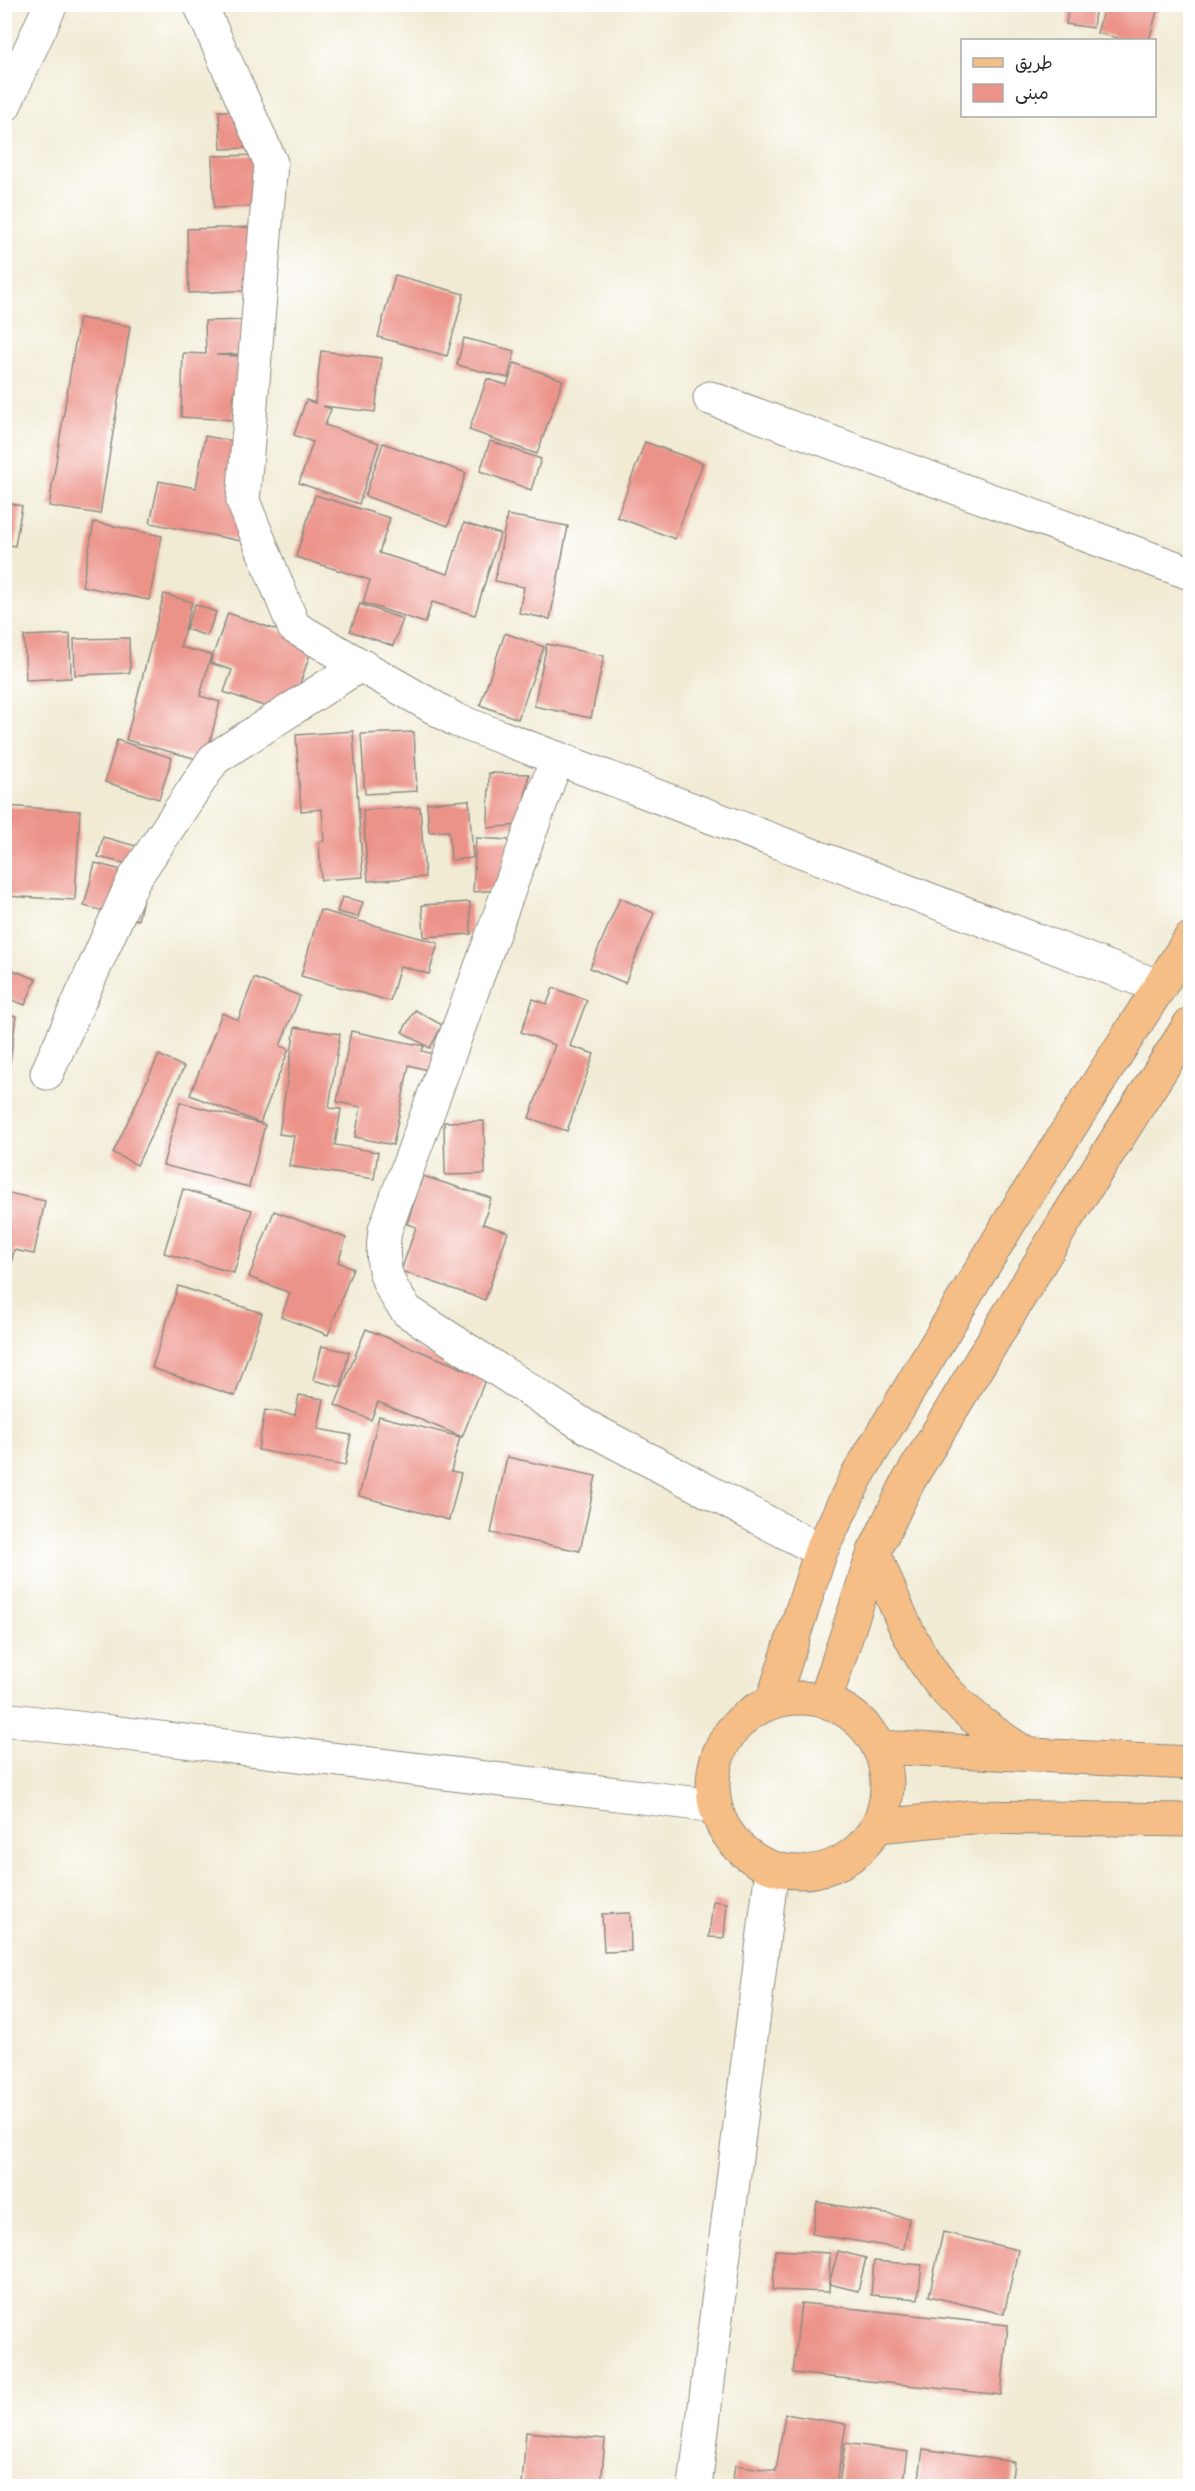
<svg xmlns="http://www.w3.org/2000/svg" width="1195" height="2491" viewBox="0 0 1195 2491" font-family="Dekko,'Playpen Sans Arabic',sans-serif">
  <rect width="100%" height="100%" fill="#fff"/>
  <filter id="ink" filterUnits="userSpaceOnUse"><feTurbulence type="fractalNoise" baseFrequency=".0167" numOctaves="2"/><feDisplacementMap in="SourceGraphic" scale="12" xChannelSelector="R" yChannelSelector="G"/><feConvolveMatrix kernelMatrix="1 2 1 2 8 2 1 2 1" color-interpolation-filters="sRGB"/></filter>
  <filter id="wash" filterUnits="userSpaceOnUse"><feTurbulence type="fractalNoise" baseFrequency=".008" numOctaves="4" result="noise"/><feDisplacementMap in="SourceGraphic" scale="24" xChannelSelector="R" yChannelSelector="G"/><feGaussianBlur stdDeviation="1.35" result="paint"/><feColorMatrix in="noise" values="0 0 0 0 0 0 0 0 0 0 0 0 0 0 0 0 0 1.4 0 .05"/><feComposite in="paint" operator="in"/></filter>
  <g filter="url(#wash)">
    <rect width="100%" height="100%" fill="#f1ebd4"/>
    <g id="blocks">
      <g fill="#ec9389">
        <polygon points="1069,4 1096,4 1093,28 1066,24"/>
        <polygon points="1105,4 1159,4 1149,40 1125,40 1097,33"/>
        <polygon points="219,111 248,111 249,148 221,149"/>
        <polygon points="265,155 267,206 214,208 212,156"/>
        <polygon points="258,227 260,290 189,293 187,229"/>
        <polygon points="395,275 464,294 447,356 378,337"/>
        <polygon points="79,318 130,326 100,514 49,506"/>
        <polygon points="254,320 255,353 216,355 260,357 258,393 234,392 233,420 181,417 183,353 206,354 205,321"/>
        <polygon points="464,338 515,351 508,378 457,365"/>
        <polygon points="321,351 382,358 375,412 323,406 331,409 325,425 379,443 359,504 299,483 313,442 294,435 306,400 315,403"/>
        <polygon points="515,363 563,380 537,454 469,430 487,379 507,385"/>
        <polygon points="205,436 260,446 251,543 150,523 159,481 196,488"/>
        <polygon points="490,441 541,459 531,490 480,471"/>
        <polygon points="645,442 703,463 675,539 617,517"/>
        <polygon points="383,443 466,473 448,526 365,496"/>
        <polygon points="315,495 390,518 379,553 448,574 464,523 500,534 475,615 432,602 425,623 363,603 370,580 296,557"/>
        <polygon points="4,502 22,506 15,546 4,544"/>
        <polygon points="507,515 568,526 550,619 519,613 524,587 495,581"/>
        <polygon points="94,522 162,536 149,600 82,586"/>
        <polygon points="164,594 192,602 180,647 211,655 200,696 220,702 205,761 126,740"/>
        <polygon points="195,604 216,612 207,636 186,629"/>
        <polygon points="360,604 403,619 393,646 350,631"/>
        <polygon points="228,613 314,643 289,715 224,692 232,670 210,663"/>
        <polygon points="505,633 544,647 518,719 480,705"/>
        <polygon points="70,634 71,678 26,680 24,636"/>
        <polygon points="129,638 130,673 75,675 74,639"/>
        <polygon points="547,644 604,656 591,718 534,706"/>
        <polygon points="353,731 363,877 321,880 319,842 324,841 322,809 301,811 296,735"/>
        <polygon points="414,732 417,791 365,794 361,734"/>
        <polygon points="117,740 172,758 159,799 105,782"/>
        <polygon points="489,773 529,774 520,825 488,828"/>
        <polygon points="469,800 473,858 451,860 449,831 429,832 427,803"/>
        <polygon points="4,806 80,811 75,900 4,896"/>
        <polygon points="420,807 425,877 368,881 363,810"/>
        <polygon points="103,837 136,846 132,865 98,857"/>
        <polygon points="476,838 510,840 499,890 473,892"/>
        <polygon points="95,863 148,877 138,920 84,906"/>
        <polygon points="342,897 363,902 358,917 337,912"/>
        <polygon points="620,898 654,913 625,983 590,968"/>
        <polygon points="470,902 471,934 424,937 422,905"/>
        <polygon points="320,910 438,943 429,974 400,966 390,1001 301,976"/>
        <polygon points="10,969 36,979 25,1005 4,997 4,983"/>
        <polygon points="254,978 300,996 280,1046 289,1049 260,1123 190,1095 222,1013 238,1020"/>
        <polygon points="553,988 587,1000 570,1046 594,1054 567,1131 529,1118 555,1045 521,1032 533,999 547,1004"/>
        <polygon points="415,1010 442,1025 430,1048 402,1032"/>
        <polygon points="4,1014 16,1016 6,1093 4,1093"/>
        <polygon points="295,1027 340,1034 329,1108 341,1109 335,1145 378,1152 374,1179 289,1166 294,1136 279,1134"/>
        <polygon points="351,1031 424,1046 422,1051 441,1056 438,1073 409,1065 393,1145 355,1137 361,1107 337,1102"/>
        <polygon points="159,1055 184,1067 137,1165 113,1153"/>
        <polygon points="180,1102 265,1125 249,1187 163,1165"/>
        <polygon points="484,1121 485,1174 445,1175 444,1122"/>
        <polygon points="423,1176 491,1198 483,1224 508,1232 485,1300 401,1271 416,1227 407,1224"/>
        <polygon points="183,1189 252,1210 234,1273 164,1253"/>
        <polygon points="4,1192 45,1201 34,1254 14,1250 7,1284 4,1283"/>
        <polygon points="274,1211 346,1238 338,1262 353,1268 328,1335 281,1317 290,1293 249,1277"/>
        <polygon points="178,1286 262,1313 235,1396 152,1368"/>
        <polygon points="366,1329 486,1378 462,1437 378,1402 371,1420 335,1405"/>
        <polygon points="322,1346 349,1352 341,1387 313,1380"/>
        <polygon points="299,1395 324,1399 318,1429 351,1435 345,1466 258,1450 265,1410 295,1415"/>
        <polygon points="379,1416 460,1437 451,1471 461,1473 449,1520 359,1496"/>
        <polygon points="507,1457 596,1476 580,1551 491,1533"/>
        <polygon points="713,1901 727,1903 724,1938 709,1937"/>
        <polygon points="630,1913 631,1951 604,1952 602,1914"/>
        <polygon points="817,2202 909,2218 904,2249 812,2234"/>
        <polygon points="943,2232 1018,2250 1004,2314 929,2296"/>
        <polygon points="775,2250 830,2253 829,2292 773,2290"/>
        <polygon points="838,2251 866,2258 858,2291 829,2284"/>
        <polygon points="874,2261 922,2265 918,2299 871,2295"/>
        <polygon points="801,2303 1008,2325 1001,2395 793,2373"/>
        <polygon points="785,2414 846,2424 836,2486 732,2486 735,2465 776,2471"/>
        <polygon points="526,2432 605,2439 601,2486 522,2486"/>
        <polygon points="845,2443 908,2452 903,2486 839,2486"/>
        <polygon points="923,2449 1014,2462 1011,2486 918,2486"/>
      </g>
    </g>
  </g>
  <g filter="url(#ink)">
    <use href="#blocks" fill-opacity="0" stroke="#8e8b80" stroke-width="1.5"/>
    <g fill="none" stroke-linecap="round" stroke-linejoin="round">
      <defs>
        <g id="minor">
          <polyline points="200,4 271,163 243,501 294,627 456,720 1160,987"/>
          <polyline points="4,106 51,4"/>
          <polyline points="710,398 1190,573"/>
          <path d="M557,758L385,1230C380,1265 385,1283 407,1311L585,1426L821,1551"/>
          <polyline points="47,1073 134,879 214,759 360,665"/>
          <polyline points="4,1719 715,1806"/>
          <polyline points="695,2486 772,1869"/>
        </g>
        <g id="major">
          <path d="M874,1552C893,1598 910,1648 943,1687C966,1714 995,1734 1025,1753"/>
          <circle cx="800" cy="1785" r="87"/>
          <polyline points="825,1701 874,1552 908,1482 1068,1216 1190,1024"/>
          <polyline points="772,1703 821,1551 856,1478 1017,1210 1190,939"/>
          <polyline points="878,1747 1190,1763"/>
          <polyline points="878,1826 971,1817 1190,1820"/>
        </g>
      </defs>
      <use href="#minor" stroke="#8e8b80" stroke-width="35"/>
      <use href="#major" stroke="#8e8b80" stroke-width="35"/>
      <use href="#minor" stroke="#fff" stroke-width="33"/>
      <use href="#major" stroke="#f6be87" stroke-width="33"/>
    </g>
  </g>
  <rect width="1195" height="2491" fill="none" stroke="#fff" stroke-width="24"/>
  <rect x="961" y="39" width="195" height="78" fill="#ffffff" stroke="#aaaaaa" stroke-width="1.5"/>
  <rect x="973" y="58" width="30" height="9" fill="#f6be87" stroke="#aaaaaa" stroke-width="1.5"/>
  <text x="1015" y="69" font-size="18" fill="#2b2b2b">طريق</text>
  <rect x="973" y="84" width="30" height="18" fill="#ec9389" stroke="#aaaaaa" stroke-width="1.5"/>
  <text x="1015" y="99" font-size="18" fill="#2b2b2b">مبنى</text>
</svg>
